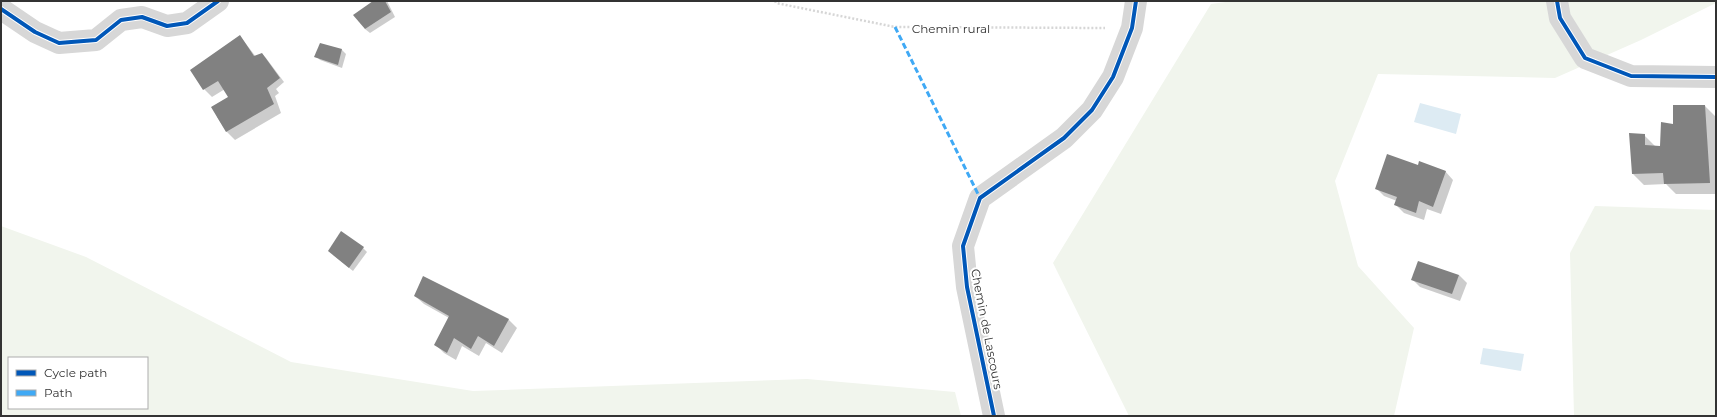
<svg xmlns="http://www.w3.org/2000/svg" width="1717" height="417" viewBox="0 0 1717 417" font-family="Montserrat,sans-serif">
  <rect width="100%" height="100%" fill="#fff"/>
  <g fill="#f1f5ed" fill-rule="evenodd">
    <polygon points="1233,1 1716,1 1716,3 1641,40 1555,78 1378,74 1335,181 1358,266 1414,328 1394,416 1129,416 1053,263 1211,4"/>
    <polygon points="1595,206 1716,210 1716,416 1574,416 1570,253"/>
    <path d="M1,226L86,257L291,362L473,391L807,379L955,392L961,416H1ZM9,358H147V408H9Z"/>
  </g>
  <g fill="#ddebf3">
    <polygon points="1420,103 1461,114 1456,134 1414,122"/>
    <polygon points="1483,348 1524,354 1521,371 1480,364"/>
  </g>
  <g fill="#0003">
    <polygon points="375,1 387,1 395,17 370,33 365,29"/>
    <polygon points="240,36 256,57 262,54 266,58 284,82 276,89 279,93 275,96 281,113 235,140 227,132 217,117 230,98 225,89 212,97 204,89"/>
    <polygon points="321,44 342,50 346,54 342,68 320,60 316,56"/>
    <polygon points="1705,106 1716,117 1716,194 1676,194 1666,184 1644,185 1633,174 1630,134 1644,135 1655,146 1661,147 1674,125"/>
    <polygon points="1418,166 1445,171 1453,180 1441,214 1427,209 1424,220 1404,213 1396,205 1397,201 1384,196 1376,188"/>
    <polygon points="363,248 367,252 353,271 333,255"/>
    <polygon points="1459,275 1467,283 1460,301 1420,287 1412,279"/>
    <polygon points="424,277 509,320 517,328 502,353 486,343 479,356 462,346 456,360 444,353 436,345 449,318 424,304 415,296"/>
  </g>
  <g fill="#818181">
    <polygon points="373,1 385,1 391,12 365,29 353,15"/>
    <polygon points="240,35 254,56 262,53 280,78 267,88 274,104 226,132 211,107 228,97 218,81 203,90 190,70"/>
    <polygon points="320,43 342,49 338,65 314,57"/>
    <polygon points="1673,105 1705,105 1710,183 1664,184 1663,173 1632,174 1629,133 1645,134 1645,145 1660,146 1661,122 1673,124"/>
    <polygon points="1387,154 1418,165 1419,161 1446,171 1433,207 1419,201 1416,213 1394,205 1397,197 1375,189"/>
    <polygon points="341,231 364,247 349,268 328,251"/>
    <polygon points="1418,261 1459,275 1452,294 1411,280"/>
    <polygon points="423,276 509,319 494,346 478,336 471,349 454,338 447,353 434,345 449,316 414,296"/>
  </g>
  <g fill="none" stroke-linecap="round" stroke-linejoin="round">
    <polyline stroke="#d6d6d6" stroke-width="2.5" stroke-dasharray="2 2" stroke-linecap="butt" points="775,1 776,3 895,27 1105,28"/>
    <g stroke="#d7d7d7" stroke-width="22">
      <polyline points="1557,1 1560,18 1585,58 1631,76 1716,77"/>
      <polyline points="1,9 35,32 59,43 96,40 121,20 142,17 167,26 187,23 218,1"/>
    </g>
    <polyline stroke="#d7d7d7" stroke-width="22" points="994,416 967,287 963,246 980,198 1064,138 1092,110 1113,77 1132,28 1136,1"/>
    <polyline stroke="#3fa9f5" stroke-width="3" stroke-dasharray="6 3" stroke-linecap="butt" points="895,27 980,198"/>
    <defs>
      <g id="cycleway">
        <polyline points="1557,1 1560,18 1585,58 1631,76 1716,77"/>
        <polyline points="1,9 35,32 59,43 96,40 121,20 142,17 167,26 187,23 218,1"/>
        <polyline points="994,416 967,287 963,246 980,198 1064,138 1092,110 1113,77 1132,28 1136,1"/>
      </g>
    </defs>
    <use href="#cycleway" stroke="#fff" stroke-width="6"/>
    <use href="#cycleway" stroke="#0057b8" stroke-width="4"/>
  </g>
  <g text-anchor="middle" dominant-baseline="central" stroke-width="4" stroke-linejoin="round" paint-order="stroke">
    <g font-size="12" fill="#333" stroke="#fff">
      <text x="951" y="28">Chemin rural</text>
      <text transform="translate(987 329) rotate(79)">Chemin de Lascours</text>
    </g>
  </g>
  <rect width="1717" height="417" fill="none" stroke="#333333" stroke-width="4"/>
  <rect x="8" y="357" width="140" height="52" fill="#ffffff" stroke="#adadad"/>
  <rect x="16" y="370" width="20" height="6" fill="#0057b8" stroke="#adadad"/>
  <text x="44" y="377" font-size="12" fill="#333333">Cycle path</text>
  <rect x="16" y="390" width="20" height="6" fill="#3fa9f5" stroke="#adadad"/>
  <text x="44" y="397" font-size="12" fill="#333333">Path</text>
</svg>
